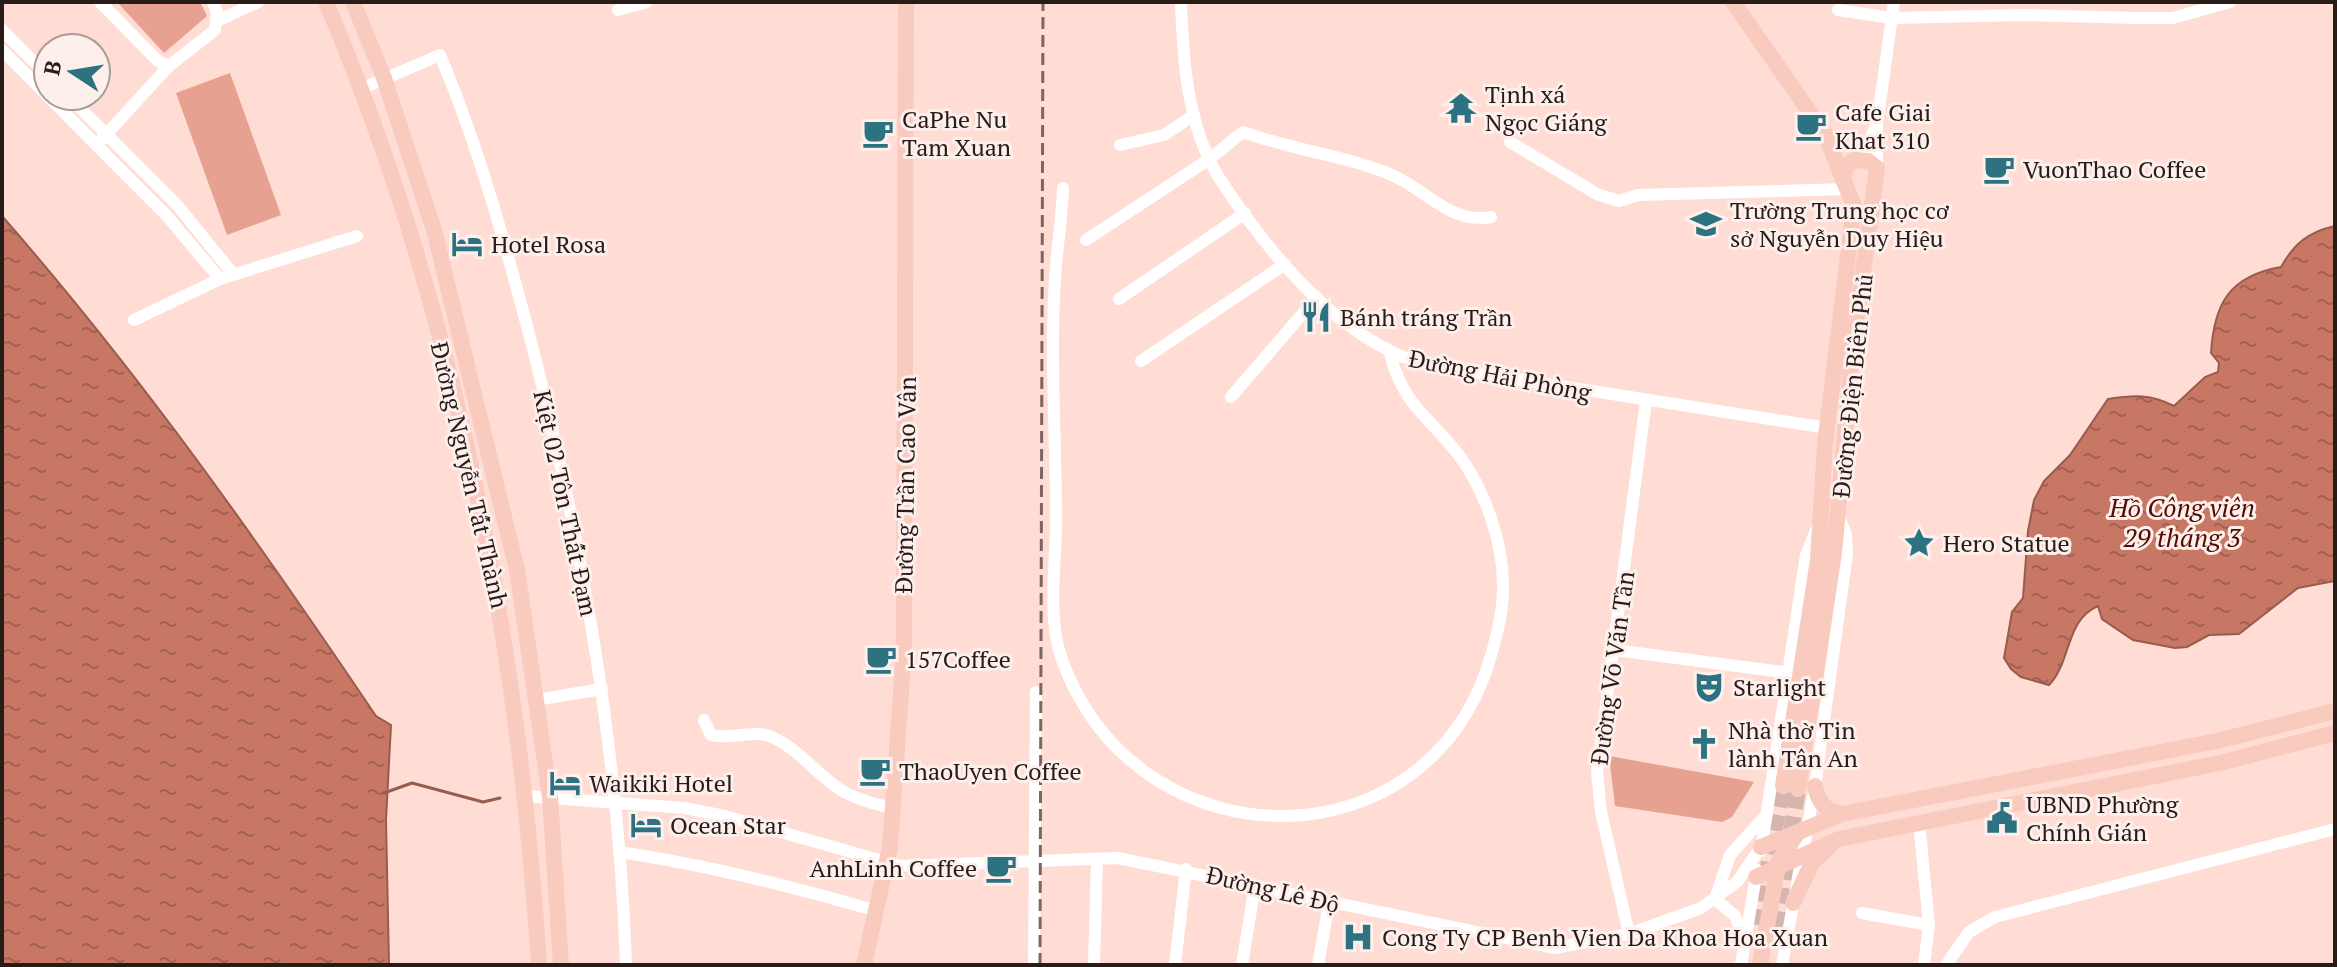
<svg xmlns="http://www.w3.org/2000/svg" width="2337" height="967" viewBox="0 0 2337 967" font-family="'PT Serif',serif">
  <defs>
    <pattern id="water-ripples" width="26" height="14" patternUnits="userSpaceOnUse" patternTransform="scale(2)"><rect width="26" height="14" fill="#c87764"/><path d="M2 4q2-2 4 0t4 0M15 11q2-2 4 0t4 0" fill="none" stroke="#a26152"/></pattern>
  </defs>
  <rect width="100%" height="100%" fill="#ffddd4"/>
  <g fill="#e6a190">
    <polygon points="117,2 200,2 207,16 164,53"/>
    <polygon points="230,73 281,215 227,235 176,93"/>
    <polygon points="1609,756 1754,782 1732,817 1722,822 1615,806"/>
  </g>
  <g fill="url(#water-ripples)" stroke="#985c4e" stroke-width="2">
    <path d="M2,216C141,375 258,541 376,716L391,725L386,820L389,965H2Z"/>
    <path d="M2335,226V581L2298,588L2239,634L2209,635L2187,647L2175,648L2133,640L2102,619L2098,606C2065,620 2072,661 2049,685L2021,677L2011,669L2004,658L2012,612L2023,598L2028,531L2034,500L2044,481L2070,455L2108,399C2134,395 2151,394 2174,406L2205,377L2218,372L2219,363L2211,353C2214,304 2229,276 2281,267C2294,244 2308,232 2335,226Z"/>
  </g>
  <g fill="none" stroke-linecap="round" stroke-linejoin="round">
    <polyline stroke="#985c4e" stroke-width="3" points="384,793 412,783 483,802 500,798"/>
    <g stroke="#d4b6af" stroke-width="16" stroke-dasharray="16 8" stroke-linecap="butt">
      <polyline points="1757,925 1783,786"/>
      <polyline points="1776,927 1798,789"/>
    </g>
    <g stroke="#fff" stroke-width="12">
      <polyline points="100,2 158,61 169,66"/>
      <path d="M1181,2C1183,61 1187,124 1218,176C1266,250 1338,341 1427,365L1827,428"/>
      <polyline points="618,10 647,2"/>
      <polyline points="1838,10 1892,18 2023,15 2139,18 2173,18 2230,2"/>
      <polyline points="217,21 258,2"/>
      <polyline points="2,30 48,76"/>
      <polyline points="2,50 167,216 220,279"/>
      <path d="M363,88L440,55C480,150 507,250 533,349C584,551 619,757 626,965"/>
      <polyline points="68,96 177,205 233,274"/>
      <polyline points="101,140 169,66 215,30 217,12 213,2"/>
      <polyline points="1510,142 1597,194 1619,201 1638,195 1847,189"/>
      <polyline points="1120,145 1164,135 1194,115"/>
      <polyline points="1863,159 1875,127"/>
      <polyline points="1877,168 1877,124 1894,2"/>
      <path d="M1063,188C1062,218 1057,248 1055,277C1050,358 1056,440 1056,521C1056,568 1046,621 1064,665C1143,869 1434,868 1492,652C1498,631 1504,607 1503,584C1503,542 1484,488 1458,454C1428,416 1402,404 1390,353"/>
      <path d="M1086,240L1208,160L1243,132C1292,150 1344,155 1392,175C1428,191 1450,224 1491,217"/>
      <polyline points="1119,299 1245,213"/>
      <polyline points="134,320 220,279 357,236"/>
      <polyline points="1141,361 1285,264"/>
      <polyline points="1231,397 1317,297"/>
      <polyline points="1615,650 1790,673"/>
      <polyline points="536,700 602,689"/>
      <path d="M704,720L711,735C731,740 753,729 772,737C799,749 817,775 841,790C857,800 875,804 893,808"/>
      <polyline points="525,796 684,808 725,816 900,866 1118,858 1555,948 1629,934 1701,908 1737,882 1761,847"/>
      <polyline points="1919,822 1929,925 1924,965"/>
      <polyline points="1761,851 1806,555 1817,528"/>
      <path d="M619,852C708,865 791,886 877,911"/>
      <polyline points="1862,913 1929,925"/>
      <polyline points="1629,934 1601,812 1597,773 1646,401"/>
      <polyline points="1744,938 1735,916 1715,899 1730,855 1767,814"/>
      <polyline points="1034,965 1036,692"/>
      <polyline points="1094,965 1097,858"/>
      <polyline points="1175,965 1186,869"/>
      <polyline points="1242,965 1255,885"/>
      <polyline points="1318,965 1329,903"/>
      <polyline points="1741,965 1757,870"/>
      <polyline points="1782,965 1815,786 1847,554 1846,534 1839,518"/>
      <polyline points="1946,965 1969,932 1995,917 2335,829"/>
    </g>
    <g stroke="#f9cabe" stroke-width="16">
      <path d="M326,2C455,307 518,636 539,965"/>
      <polyline points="353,2 384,78 434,230 517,570 550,797 561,965"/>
      <polyline points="1733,2 1825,134 1854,206 1825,444 1818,560 1783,786"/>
      <path d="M1815,786C1818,802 1825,811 1842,814"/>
      <polyline points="1798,789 1834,553 1853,345 1877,168 1868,161 1854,160 1846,166 1843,180"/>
      <polyline points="1761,847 1842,814 2217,741 2335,711"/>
      <polyline points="1756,877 1839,839 2220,763 2335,733"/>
      <polyline points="1793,903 1812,863 1829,847"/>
      <polyline points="864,965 890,847 904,651 906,2"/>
      <polyline points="1760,965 1779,860 1797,834"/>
    </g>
    <polyline stroke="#7b6661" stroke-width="3" stroke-dasharray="12 6" stroke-linecap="butt" points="1040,965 1043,2"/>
  </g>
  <defs>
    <symbol id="temple-bare" viewBox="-9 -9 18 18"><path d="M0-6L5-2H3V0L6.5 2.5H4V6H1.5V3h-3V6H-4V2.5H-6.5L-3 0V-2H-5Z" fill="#2d7281" stroke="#fdefec" stroke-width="2.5" paint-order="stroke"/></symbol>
    <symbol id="cafe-bare" viewBox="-9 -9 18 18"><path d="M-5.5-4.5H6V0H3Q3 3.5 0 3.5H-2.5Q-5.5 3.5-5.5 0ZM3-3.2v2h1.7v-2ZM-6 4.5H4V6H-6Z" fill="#2d7281" stroke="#fdefec" stroke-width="2.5" paint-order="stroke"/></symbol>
    <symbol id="school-bare" viewBox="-9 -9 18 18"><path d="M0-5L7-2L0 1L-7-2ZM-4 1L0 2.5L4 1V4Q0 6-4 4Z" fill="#2d7281" stroke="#fdefec" stroke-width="2.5" paint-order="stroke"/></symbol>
    <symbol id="hotel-bare" viewBox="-9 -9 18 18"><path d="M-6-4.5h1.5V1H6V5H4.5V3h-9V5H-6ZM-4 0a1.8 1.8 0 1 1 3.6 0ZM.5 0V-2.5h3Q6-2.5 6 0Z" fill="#2d7281" stroke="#fdefec" stroke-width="2.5" paint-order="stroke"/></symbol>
    <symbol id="restaurant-bare" viewBox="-9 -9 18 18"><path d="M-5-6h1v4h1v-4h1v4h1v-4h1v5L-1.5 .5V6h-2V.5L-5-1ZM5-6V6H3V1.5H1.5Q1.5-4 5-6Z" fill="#2d7281" stroke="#fdefec" stroke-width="2.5" paint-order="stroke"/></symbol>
    <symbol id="sight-bare" viewBox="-9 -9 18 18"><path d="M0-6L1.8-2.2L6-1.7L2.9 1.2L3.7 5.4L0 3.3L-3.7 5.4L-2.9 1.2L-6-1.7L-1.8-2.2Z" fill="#2d7281" stroke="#fdefec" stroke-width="2.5" paint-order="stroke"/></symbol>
    <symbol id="theatre-bare" viewBox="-9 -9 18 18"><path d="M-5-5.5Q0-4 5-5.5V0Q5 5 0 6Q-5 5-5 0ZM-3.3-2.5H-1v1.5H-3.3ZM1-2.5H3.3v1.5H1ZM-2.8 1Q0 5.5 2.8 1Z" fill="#2d7281" stroke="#fdefec" stroke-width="2.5" paint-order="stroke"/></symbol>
    <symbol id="church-bare" viewBox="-9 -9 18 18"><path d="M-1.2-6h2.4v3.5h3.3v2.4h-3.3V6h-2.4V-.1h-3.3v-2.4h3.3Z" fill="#2d7281" stroke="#fdefec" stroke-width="2.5" paint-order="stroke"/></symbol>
    <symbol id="civic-bare" viewBox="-9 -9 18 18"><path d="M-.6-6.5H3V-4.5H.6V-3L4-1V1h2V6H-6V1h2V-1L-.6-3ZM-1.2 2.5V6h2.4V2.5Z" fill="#2d7281" stroke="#fdefec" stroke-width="2.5" paint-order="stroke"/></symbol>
    <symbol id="hospital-bare" viewBox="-9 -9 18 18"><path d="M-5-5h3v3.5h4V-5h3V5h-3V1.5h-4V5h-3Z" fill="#2d7281" stroke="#fdefec" stroke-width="2.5" paint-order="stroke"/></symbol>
  </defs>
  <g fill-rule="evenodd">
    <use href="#temple-bare" x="1439" y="86" width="44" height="44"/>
    <use href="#cafe-bare" x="1789" y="104" width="44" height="44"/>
    <use href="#cafe-bare" x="856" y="111" width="44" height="44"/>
    <use href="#cafe-bare" x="1977" y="147" width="44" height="44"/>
    <use href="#school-bare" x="1684" y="202" width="44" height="44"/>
    <use href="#hotel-bare" x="445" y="222" width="44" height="44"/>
    <use href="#restaurant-bare" x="1294" y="295" width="44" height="44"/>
    <use href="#sight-bare" x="1897" y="521" width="44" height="44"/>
    <use href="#cafe-bare" x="859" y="637" width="44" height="44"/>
    <use href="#theatre-bare" x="1687" y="665" width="44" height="44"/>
    <use href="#church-bare" x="1682" y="722" width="44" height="44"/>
    <use href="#cafe-bare" x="853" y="749" width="44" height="44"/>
    <use href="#hotel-bare" x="543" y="761" width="44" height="44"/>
    <use href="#civic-bare" x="1980" y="796" width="44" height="44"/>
    <use href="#hotel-bare" x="624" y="803" width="44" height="44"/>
    <use href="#cafe-bare" x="979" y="846" width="44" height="44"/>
    <use href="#hospital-bare" x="1336" y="915" width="44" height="44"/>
  </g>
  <g text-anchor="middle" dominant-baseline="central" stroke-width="6" stroke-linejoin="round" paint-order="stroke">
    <g font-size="24" fill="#281c19" stroke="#fdefec" text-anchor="start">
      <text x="1485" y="94">Tịnh xá<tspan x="1485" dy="28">Ngọc Giáng</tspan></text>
      <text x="1835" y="112">Cafe Giai<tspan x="1835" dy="28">Khat 310</tspan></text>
      <text x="902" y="119">CaPhe Nu<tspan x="902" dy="28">Tam Xuan</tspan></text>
      <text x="2023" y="169">VuonThao Coffee</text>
      <text x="1730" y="210">Trường Trung học cơ<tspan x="1730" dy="28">sở Nguyễn Duy Hiệu</tspan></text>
      <text x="491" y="244">Hotel Rosa</text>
      <text x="1340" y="317">Bánh tráng Trần</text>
      <text x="1943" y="543">Hero Statue</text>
      <text x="905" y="659">157Coffee</text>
      <text x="1733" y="687">Starlight</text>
      <text x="1728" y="730">Nhà thờ Tin<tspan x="1728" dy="28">lành Tân An</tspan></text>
      <text x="899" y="771">ThaoUyen Coffee</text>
      <text x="589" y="783">Waikiki Hotel</text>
      <text x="2026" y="804">UBND Phường<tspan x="2026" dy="28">Chính Gián</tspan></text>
      <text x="670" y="825">Ocean Star</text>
      <text x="977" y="868" text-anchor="end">AnhLinh Coffee</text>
      <text x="1382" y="937">Cong Ty CP Benh Vien Da Khoa Hoa Xuan</text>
    </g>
    <g font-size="24" fill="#281c19" stroke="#fdefec">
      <text transform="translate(1500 375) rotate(11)">Đường Hải Phòng</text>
      <text transform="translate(1852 386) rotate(-84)">Đường Điện Biên Phủ</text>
      <text transform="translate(470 475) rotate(77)">Đường Nguyễn Tất Thành</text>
      <text transform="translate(905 485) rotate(-89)">Đường Trần Cao Vân</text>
      <text transform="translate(566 503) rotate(78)">Kiệt 02 Tôn Thất Đạm</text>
      <text transform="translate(1612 668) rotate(-82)">Đường Võ Văn Tần</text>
      <text transform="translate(1273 889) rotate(13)">Đường Lê Độ</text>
    </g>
    <g font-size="26" font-style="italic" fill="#550b00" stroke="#fdefec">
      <text x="2182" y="507">Hồ Công viên<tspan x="2182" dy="30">29 tháng 3</tspan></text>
    </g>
  </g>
  <rect width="2337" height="967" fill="none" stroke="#281c19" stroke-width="8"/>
  <g transform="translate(72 72) rotate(282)"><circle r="38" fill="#fdefec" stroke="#a89b98" stroke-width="2"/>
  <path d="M0-6L14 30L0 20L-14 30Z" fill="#2d7281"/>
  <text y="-12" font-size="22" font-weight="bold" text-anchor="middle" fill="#281c19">B</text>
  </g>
</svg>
